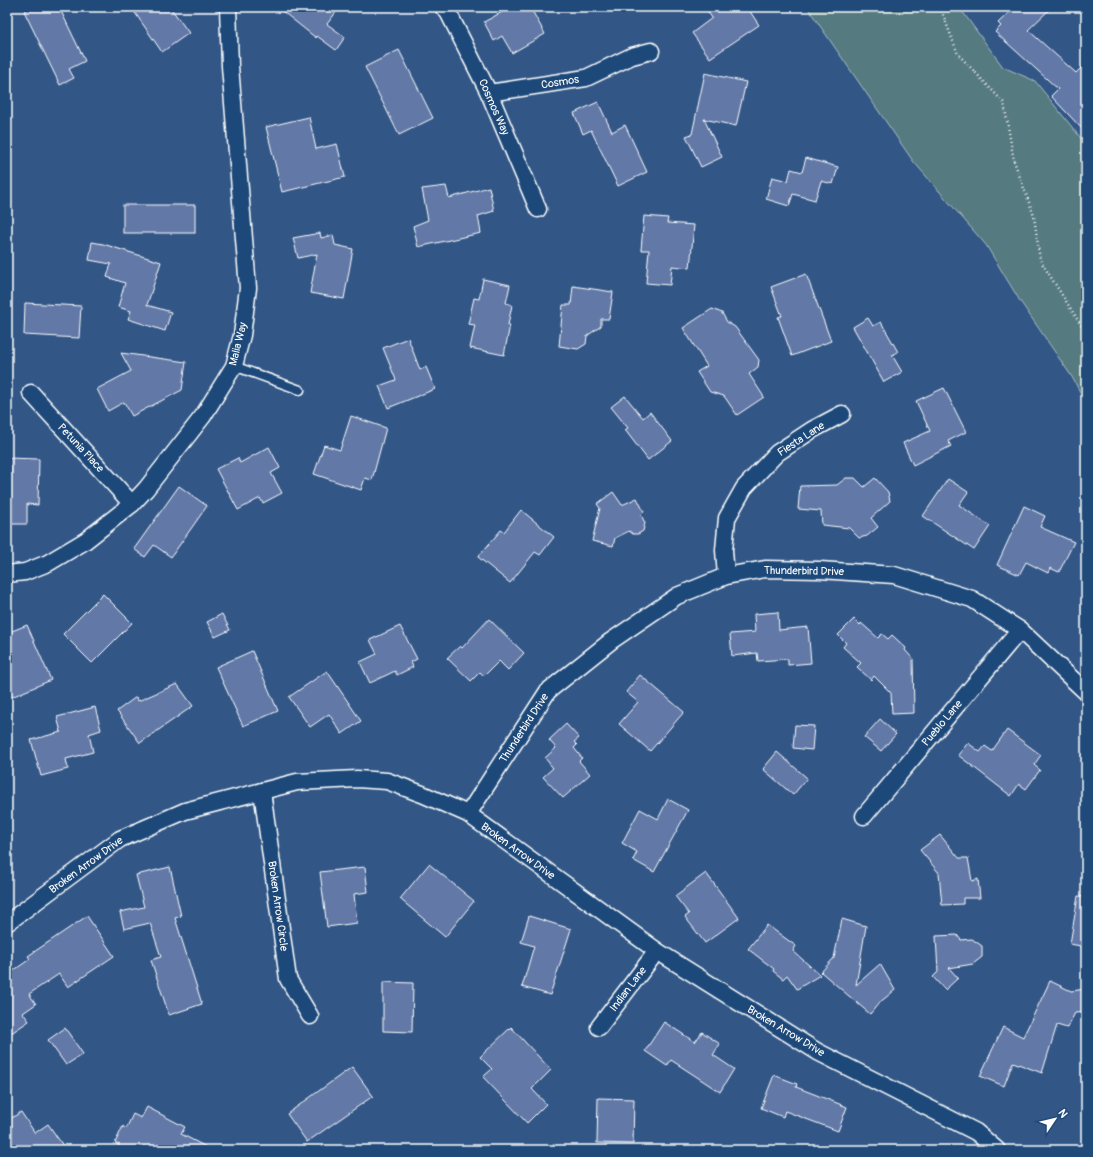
<svg xmlns="http://www.w3.org/2000/svg" width="1093" height="1157" viewBox="0 0 1093 1157" font-family="Pangolin,sans-serif">
  <rect width="100%" height="100%" fill="#325787"/>
  <filter id="ink" filterUnits="userSpaceOnUse"><feTurbulence type="fractalNoise" baseFrequency=".025" numOctaves="2"/><feDisplacementMap in="SourceGraphic" scale="8" xChannelSelector="R" yChannelSelector="G"/><feConvolveMatrix kernelMatrix="1 2 1 2 8 2 1 2 1" color-interpolation-filters="sRGB"/></filter>
  <g filter="url(#ink)">
    <polygon fill="#557a80" stroke="#aabcc0" points="807,7 959,7 1003,67 1035,81 1084,142 1086,145 1086,403 1072,377 1020,301 986,245 913,161"/>
    <g fill="#6278a7" stroke="#fff">
      <polygon points="32,7 59,7 85,61 69,69 74,78 60,85 24,11"/>
      <polygon points="131,7 170,7 189,33 162,52"/>
      <polygon points="277,7 340,7 327,24 345,37 336,50 317,36 316,38"/>
      <polygon points="511,7 530,7 545,34 512,53 502,36 494,41 484,22"/>
      <polygon points="705,7 747,7 759,25 710,58 692,33 712,18"/>
      <polygon points="1015,7 1052,7 1028,30 1076,73 1086,63 1086,133 1051,96 1058,89 995,32 1001,26 998,23"/>
      <polygon points="399,50 433,118 399,135 365,67"/>
      <polygon points="705,73 746,82 736,126 704,119 722,157 701,167 686,136 692,134"/>
      <polygon points="598,102 612,132 625,125 647,172 618,186 591,130 583,134 574,113"/>
      <polygon points="309,117 316,149 337,144 345,177 282,192 266,127"/>
      <polygon points="806,158 838,167 833,184 821,181 815,200 793,194 789,206 766,199 772,177 788,181 791,169 802,172"/>
      <polygon points="446,186 449,198 489,187 494,211 478,216 481,233 418,247 413,226 428,220 422,189"/>
      <rect x="123" y="205" width="72" height="28"/>
      <polygon points="644,216 668,218 667,223 694,225 690,268 672,266 670,285 646,283 649,250 641,250"/>
      <polygon points="320,233 321,238 333,235 335,245 353,249 344,299 310,293 317,254 298,258 293,238"/>
      <polygon points="92,242 103,244 161,262 147,305 171,312 165,331 128,319 131,311 118,307 125,283 107,277 111,264 89,260"/>
      <polygon points="806,274 831,341 792,356 778,317 782,316 771,287"/>
      <polygon points="483,279 510,285 506,303 512,305 508,325 510,325 504,355 470,348 475,325 468,324 474,298 479,299"/>
      <polygon points="573,286 613,292 609,319 601,319 601,326 587,336 586,344 578,349 559,346 563,305 571,305"/>
      <polygon points="25,303 81,306 79,338 24,335"/>
      <polygon points="712,309 722,313 727,322 735,327 759,360 758,367 749,374 764,397 737,415 724,396 710,392 697,372 707,366 683,328"/>
      <polygon points="868,318 873,326 881,322 898,352 892,355 902,372 884,382 853,327"/>
      <polygon points="408,338 420,370 426,367 435,389 388,408 379,386 396,380 383,348"/>
      <polygon points="121,353 186,362 182,390 132,416 124,402 108,411 97,389 131,371"/>
      <polygon points="944,388 966,432 948,441 951,446 913,465 903,443 930,431 916,401"/>
      <polygon points="625,396 643,418 650,412 672,441 648,460 625,430 628,428 611,407"/>
      <polygon points="351,416 386,428 372,480 365,478 361,490 314,474 324,445 340,450"/>
      <polygon points="269,447 280,468 271,473 282,493 263,503 260,498 238,510 216,469 238,458 240,463"/>
      <polygon points="7,458 39,459 38,505 27,504 27,524 7,524"/>
      <polygon points="846,478 855,478 864,487 875,478 888,492 890,501 871,518 878,527 867,536 859,538 849,528 822,525 821,511 798,509 800,486 837,485"/>
      <polygon points="948,479 968,492 959,505 990,526 974,550 923,516"/>
      <polygon points="179,486 207,506 171,557 154,545 145,557 134,549"/>
      <polygon points="613,492 622,505 637,498 644,512 641,515 645,523 643,531 638,534 633,534 629,531 615,538 613,546 592,541 600,508 597,504"/>
      <polygon points="1024,506 1045,516 1040,527 1074,542 1059,572 1050,568 1048,573 1026,562 1019,575 997,565"/>
      <polygon points="521,510 554,537 540,555 535,552 510,583 478,557 501,530 504,532"/>
      <polygon points="103,594 132,623 92,663 63,634"/>
      <polygon points="778,612 779,630 808,627 811,663 788,665 788,659 758,661 757,653 732,656 730,634 755,632 754,614"/>
      <polygon points="222,614 230,630 215,637 207,622"/>
      <polygon points="489,619 524,653 508,670 499,661 484,676 480,672 471,681 447,658 460,646 462,648"/>
      <polygon points="854,619 860,625 861,623 878,638 882,634 888,639 892,635 906,648 905,650 913,659 914,713 892,714 891,693 874,676 871,680 857,667 861,663 843,647 846,643 838,635"/>
      <polygon points="27,625 51,680 7,699 7,664 12,662 7,650 7,633"/>
      <polygon points="400,626 417,659 411,662 413,667 397,675 395,671 370,683 360,662 377,654 370,640"/>
      <polygon points="252,651 278,711 243,726 216,667"/>
      <polygon points="327,671 361,721 342,734 329,714 310,727 289,697"/>
      <polygon points="640,675 684,712 650,751 619,724 638,702 626,692"/>
      <polygon points="177,684 193,706 140,743 117,711 136,697 138,701"/>
      <polygon points="95,707 101,730 89,734 93,752 66,759 68,769 41,776 31,740 61,732 57,717"/>
      <polygon points="880,719 896,734 881,751 864,737"/>
      <polygon points="566,724 579,738 574,742 577,745 574,748 582,758 579,761 590,774 563,798 543,777 553,768 545,758 556,748 549,740"/>
      <polygon points="795,725 814,726 812,750 793,748"/>
      <polygon points="1007,730 1041,755 1034,765 1040,770 1026,789 1019,784 1011,796 958,755 968,743 980,752 985,746 992,751"/>
      <polygon points="777,752 807,778 793,795 763,769"/>
      <polygon points="668,799 688,810 654,872 633,860 637,852 622,843 640,809 658,819"/>
      <polygon points="940,835 959,858 968,858 972,881 978,879 980,898 963,898 963,904 942,905 939,873 920,850"/>
      <polygon points="429,864 474,901 445,937 400,899"/>
      <polygon points="170,867 181,916 175,918 202,1004 169,1015 151,960 161,957 150,923 124,929 120,912 144,907 136,875"/>
      <polygon points="365,867 368,892 354,894 357,923 327,927 320,872"/>
      <polygon points="706,873 739,918 705,943 685,917 689,914 675,896"/>
      <polygon points="1078,896 1086,897 1086,947 1070,944"/>
      <polygon points="87,916 114,956 68,987 59,974 29,994 36,1004 23,1013 29,1021 7,1036 7,975 30,959 28,956"/>
      <polygon points="529,916 571,929 550,995 522,987 534,946 521,942"/>
      <polygon points="842,919 866,926 856,985 880,964 895,990 879,1003 870,1014 821,972 834,958"/>
      <polygon points="767,925 796,946 793,951 820,975 797,989 787,975 783,979 773,971 774,969 748,949"/>
      <polygon points="957,935 961,940 972,939 982,946 982,957 973,964 949,968 958,978 945,990 933,977 938,972 936,936"/>
      <polygon points="1050,981 1071,991 1086,989 1086,1012 1075,1013 1067,1028 1057,1025 1042,1073 1013,1062 1004,1086 980,1076 1003,1027 1023,1037"/>
      <polygon points="383,982 413,983 412,1032 383,1031"/>
      <polygon points="664,1022 695,1042 702,1032 720,1044 713,1055 734,1069 720,1092 671,1060 667,1066 645,1051"/>
      <polygon points="511,1027 551,1070 532,1089 546,1104 527,1123 483,1077 492,1069 480,1057"/>
      <polygon points="65,1028 83,1054 66,1065 48,1040"/>
      <polygon points="352,1067 373,1096 307,1142 287,1114"/>
      <polygon points="774,1075 797,1084 796,1087 847,1107 838,1131 785,1111 783,1117 761,1108"/>
      <polygon points="598,1098 634,1099 633,1144 597,1143"/>
      <polygon points="147,1107 185,1127 181,1134 212,1150 116,1150 119,1145 115,1143 123,1126 126,1129 133,1114 141,1118"/>
      <polygon points="21,1112 35,1133 48,1124 66,1150 17,1150 7,1136 7,1121"/>
    </g>
    <g fill="none" stroke-linecap="round" stroke-linejoin="round">
      <defs>
        <polyline id="lane" points="234,366 300,390"/>
        <g id="street">
          <polyline points="443,7 448,12 489,93 538,209"/>
          <polyline points="489,93 586,78 632,56 651,51"/>
          <polyline points="31,393 132,504"/>
          <polyline points="7,574 25,572 48,563 85,541 132,504 146,489 203,416 234,366 242,335 248,288 230,66 228,7"/>
          <polyline points="726,576 724,550 727,518 744,488 777,453 812,430 842,414"/>
          <polyline points="262,791 288,979 310,1016"/>
          <polyline points="468,814 548,691 611,641 677,596 726,576 765,569 820,570 894,575 972,599 1020,630 1086,692"/>
          <polyline points="864,816 1020,630"/>
          <polyline points="7,923 120,839 185,811 297,782 357,779 387,781 422,794 468,814 657,951 818,1052 976,1132 997,1150"/>
          <polyline points="599,1027 657,951"/>
        </g>
      </defs>
      <use href="#lane" stroke="#fff" stroke-width="11"/>
      <use href="#street" stroke="#fff" stroke-width="19"/>
      <polyline stroke="#fff" stroke-width="2.5" stroke-dasharray="1 3" stroke-linecap="butt" points="940,7 958,54 1004,103 1014,161 1034,216 1040,260 1086,333"/>
      <use href="#lane" stroke="#1f4a7a" stroke-width="8"/>
      <use href="#street" stroke="#1f4a7a" stroke-width="16"/>
    </g>
  </g>
  <g text-anchor="middle" dominant-baseline="central" stroke-width="3" stroke-linejoin="round" paint-order="stroke">
    <g font-size="11" fill="#fff" stroke="#1f4a7a">
      <text transform="translate(560 82) rotate(-9)">Cosmos</text>
      <text transform="translate(494 107) rotate(66)">Cosmos Way</text>
      <text transform="translate(238 344) rotate(-76)">Malia Way</text>
      <text transform="translate(801 439) rotate(-33)">Fiesta Lane</text>
      <text transform="translate(81 448) rotate(47)">Petunia Place</text>
      <text transform="translate(804 571) rotate(1)">Thunderbird Drive</text>
      <text transform="translate(942 723) rotate(-50)">Pueblo Lane</text>
      <text transform="translate(524 728) rotate(-57)">Thunderbird Drive</text>
      <text transform="translate(518 851) rotate(36)">Broken Arrow Drive</text>
      <text transform="translate(86 865) rotate(-36)">Broken Arrow Drive</text>
      <text transform="translate(278 906) rotate(82)">Broken Arrow Circle</text>
      <text transform="translate(628 989) rotate(-53)">Indian Lane</text>
      <text transform="translate(786 1031) rotate(31)">Broken Arrow Drive</text>
    </g>
  </g>
  <rect width="1093" height="1157" fill="none" stroke="#1f4a7a" stroke-width="24"/>
  <rect x="12" y="12" width="1069" height="1133" fill="none" stroke="#fff" stroke-width="1.5" filter="url(#ink)"/>
  <g transform="translate(1055 1119) rotate(55)" stroke="#1f4a7a" stroke-width="3" paint-order="stroke">
  <path d="M0-3L7 15L0 10L-7 15Z" fill="#ffffff"/>
  <text y="-6" font-size="11" font-weight="bold" text-anchor="middle" fill="#ffffff">N</text>
  </g>
</svg>
